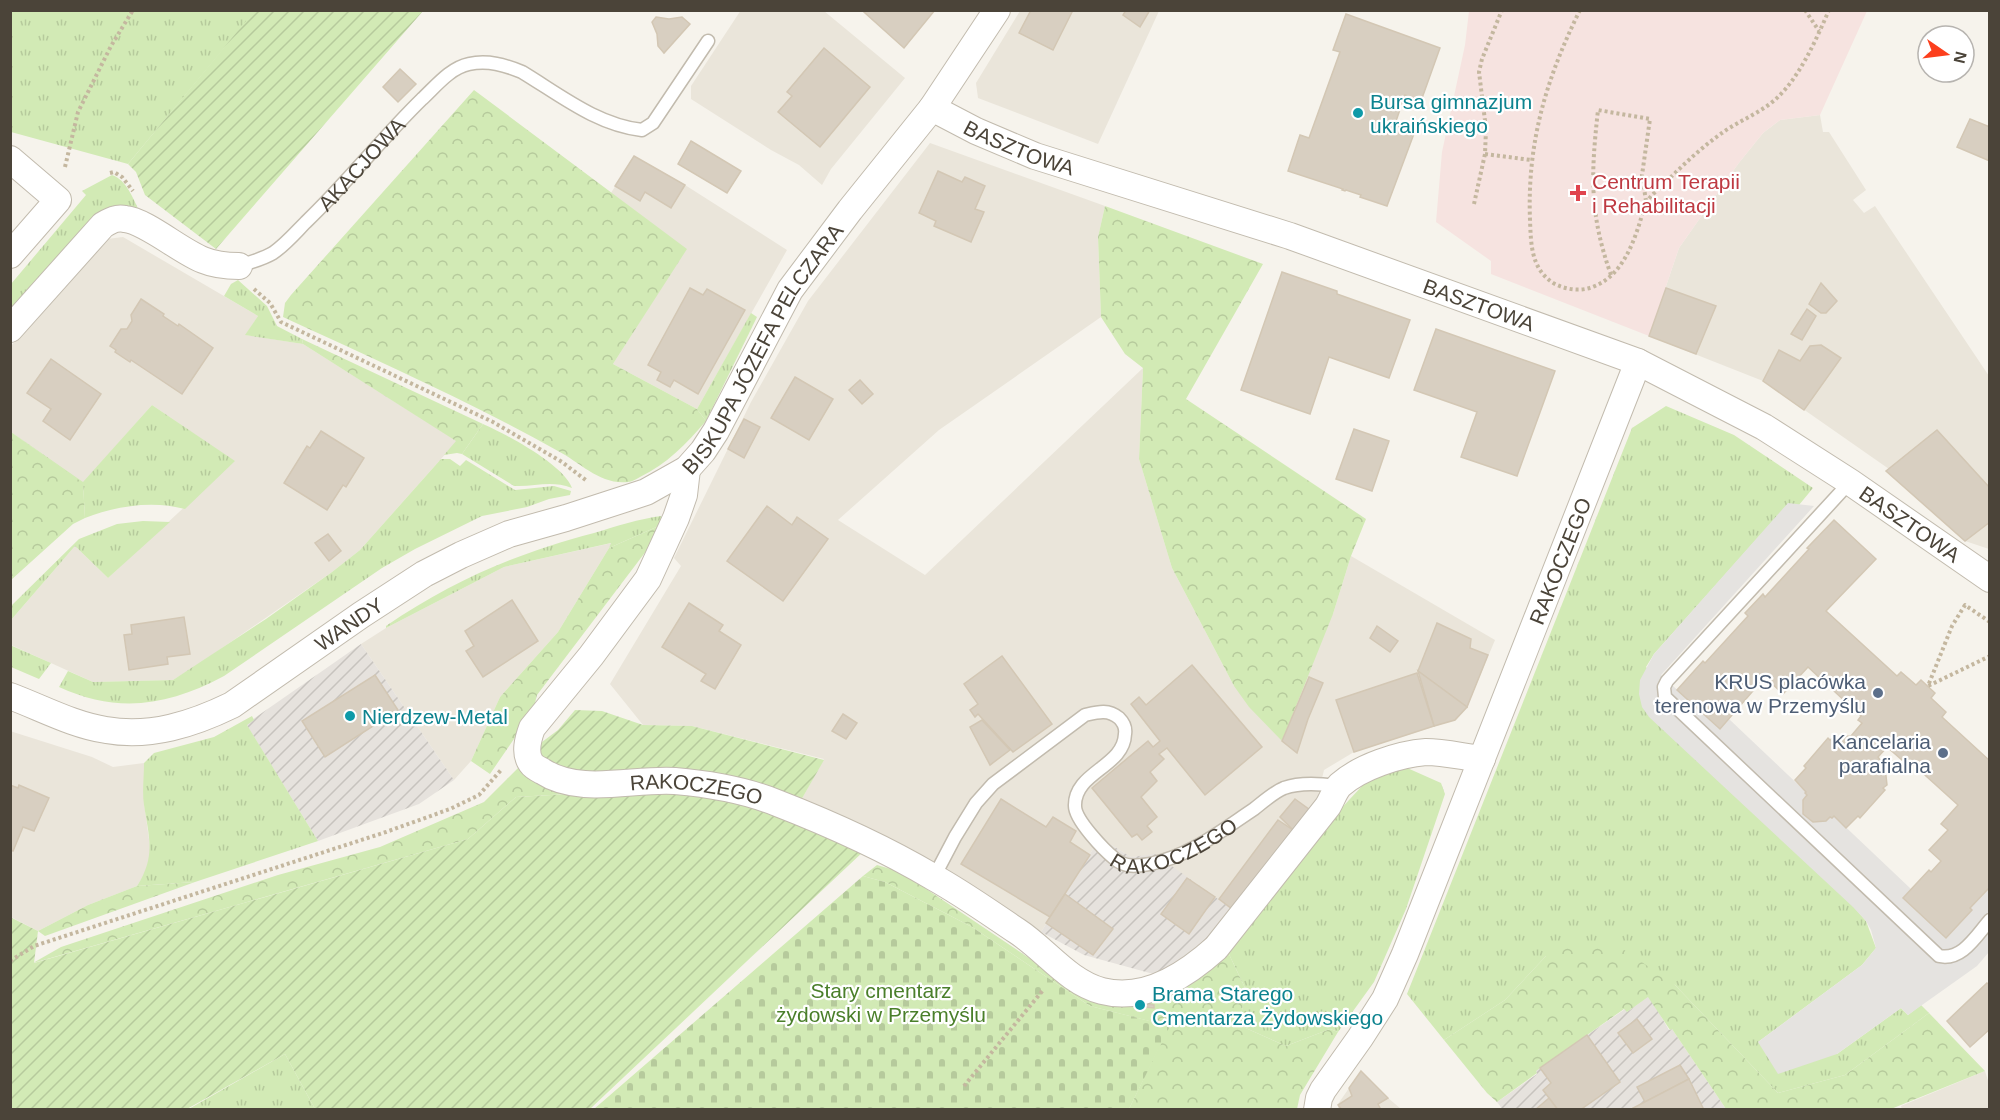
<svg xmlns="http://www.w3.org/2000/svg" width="2000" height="1120" viewBox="0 0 2000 1120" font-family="Arial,sans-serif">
  <defs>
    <pattern id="industrial-furrows" width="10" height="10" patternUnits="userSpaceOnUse" patternTransform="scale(1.5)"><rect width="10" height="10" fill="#e6e2dd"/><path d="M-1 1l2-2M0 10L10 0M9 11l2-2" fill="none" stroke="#c7c3be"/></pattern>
    <pattern id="grass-tufts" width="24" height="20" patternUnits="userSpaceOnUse" patternTransform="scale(1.5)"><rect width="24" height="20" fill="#d2eab5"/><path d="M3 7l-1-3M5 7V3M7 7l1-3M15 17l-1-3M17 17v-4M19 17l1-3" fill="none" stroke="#b6ca9c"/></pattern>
    <pattern id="forest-crowns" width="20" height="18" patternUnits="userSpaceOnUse" patternTransform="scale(1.5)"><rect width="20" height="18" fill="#d2eab5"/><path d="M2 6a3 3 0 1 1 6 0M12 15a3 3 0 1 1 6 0" fill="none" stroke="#b6ca9c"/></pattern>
    <pattern id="cemetery-stones" width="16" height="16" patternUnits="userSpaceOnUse" patternTransform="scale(1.5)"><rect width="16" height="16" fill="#d2eab5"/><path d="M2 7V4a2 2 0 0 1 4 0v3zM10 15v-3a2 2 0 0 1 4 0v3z" fill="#b6ca9c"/></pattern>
    <pattern id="garden-furrows" width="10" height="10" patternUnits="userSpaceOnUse" patternTransform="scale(1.5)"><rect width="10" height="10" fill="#d2eab5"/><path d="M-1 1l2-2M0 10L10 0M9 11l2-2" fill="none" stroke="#b6ca9c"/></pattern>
  </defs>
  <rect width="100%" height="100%" fill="#f6f3ec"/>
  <g fill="#eae5da">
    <polygon points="741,10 824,11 905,78 831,169 822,185 799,165 771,150 691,99 691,86"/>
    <polygon points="1020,11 1159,11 1098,144 978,98 976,83"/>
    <polygon points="1820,115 1823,132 1829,132 1866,190 1853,200 1864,213 1875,206 1989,376 1989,549 1965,541 1886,471 1889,469 1763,381 1649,336 1679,248 1738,164 1763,133 1780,120"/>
    <polygon points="930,143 1105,206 1098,237 1101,317 939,430 838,520 925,575 1143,368 1139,459 1172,568 1234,686 1333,614 1351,556 1495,640 1467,707 1455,720 1354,752 1324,770 1317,800 1232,909 1155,855 1131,857 1100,838 1041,932 954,879 800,802 824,759 692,726 643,725 610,684 681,566 674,558 751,402 808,301"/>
    <polygon points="634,156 685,185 787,250 697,409 613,364 686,249 611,193"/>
    <polygon points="123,237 258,316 246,335 303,344 457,441 360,550 332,572 199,664 173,680 93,682 11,645 11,620 75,546 108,578 234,461 152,405 83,483 11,432 11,346 107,239"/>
    <polygon points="612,543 558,632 500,697 471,761 454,780 361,644 386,628 504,567"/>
    <polygon points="10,731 92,757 113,767 144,763 144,803 151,854 146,872 137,886 88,905 38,931 11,917"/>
    <polygon points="1361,1071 1388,1098 1401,1109 1338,1109 1338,1104"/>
    <polygon points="1985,1071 1989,1084 1989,1109 1902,1110 1901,1106"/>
  </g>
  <g fill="url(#industrial-furrows)">
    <polygon points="361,644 454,780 419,804 318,841 246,724"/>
    <polygon points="1100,838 1131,857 1155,854 1232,909 1189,960 1157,975 1084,955 1041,932"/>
    <polygon points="1649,996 1669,1030 1672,1029 1726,1109 1503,1110 1497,1102 1537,1074 1535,1071 1625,1009 1627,1012"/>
  </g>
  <polygon fill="#f6e3e0" points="1469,11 1867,11 1820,115 1780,120 1763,133 1738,164 1679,248 1649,336 1491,274 1491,261 1436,222 1442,152 1465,45"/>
  <g fill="url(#grass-tufts)">
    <polygon points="10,11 255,11 128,164 11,132"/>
    <path d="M112,175C127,180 133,199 140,212C128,206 120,204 107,209L11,312V284L86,195L82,191Z"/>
    <polygon points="238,280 267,306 277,326 302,339 303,344 245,335 258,316 224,296 231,284"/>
    <polygon points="751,313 757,317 706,421 697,409"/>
    <path d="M152,405L235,461L185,509C152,500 116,506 85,518L83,484L11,432L83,482Z"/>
    <polygon points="1666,406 1734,435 1813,488 1799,505 1788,504 1654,654 1646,667 1866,921 1876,948 1862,965 1758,1042 1837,1054 1901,1008 1908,1015 1921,1005 1929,1013 1845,1075 1778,1093 1675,985 1546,956 1505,1000 1444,1040 1407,994 1632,428"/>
    <path d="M483,424C506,434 564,465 572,488C550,480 536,487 514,486L462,454Z"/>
    <path d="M441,459H450L460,466L466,460L515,490L554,486L571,491L570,495L549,499L527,507L482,516L415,549L382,568L224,676C168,706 118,714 59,687L68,671L93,682L173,680L266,619L332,572L360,550Z"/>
    <path d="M661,516V525L609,548L611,543L504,567L386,628V626C454,580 515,554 594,533C617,526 639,519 661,516Z"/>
    <polygon points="143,521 170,522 108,578 75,546 11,620 11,606 79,539 117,524"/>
    <polygon points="10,645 51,663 39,679 11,667"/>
    <path d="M252,716L254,720L247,725L318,841L195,882L137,886C156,856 149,838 144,805C142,792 144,777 144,763L154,753L214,737Z"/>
    <polygon points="1405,767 1441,783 1445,794 1406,909 1374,982 1338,1032 1330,1029 1286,1046 1241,1026 1241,1015 1246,990 1227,950 1322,829 1363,785 1383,773"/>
    <polygon points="285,1054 315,1109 187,1110"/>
  </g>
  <g fill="url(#forest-crowns)">
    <path d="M474,90L687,249L613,364L697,409L706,421C686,444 667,464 640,477C636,479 632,482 628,482C600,485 581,463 558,451C469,401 376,360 283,317L285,303L291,295Z"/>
    <polygon points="1105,206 1263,264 1186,399 1366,519 1351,556 1333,614 1282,741 1249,707 1234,686 1172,568 1139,459 1143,368 1125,354 1101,317 1098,237"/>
    <polygon points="302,339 483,424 462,454 457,453 444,455 456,441 303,344"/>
    <polygon points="11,432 83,483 85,518 73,524 11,580"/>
    <polygon points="661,525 656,538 537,695 533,711 490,774 471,761 500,697 558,632 609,548"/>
    <polygon points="519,767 585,793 516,797 468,839 33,963 61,947 278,875 380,847 484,802"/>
    <polygon points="877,865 901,872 1041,966 1080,996 1105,1004 1127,1006 1165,997 1194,980 1227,950 1246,990 1241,1015 1241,1026 1286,1046 1330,1029 1338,1032 1300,1095 1297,1109 1129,1109 1169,1026 1090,1006 972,927 885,882 863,876"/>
    <polygon points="195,882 45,936 38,931 88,905 137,886"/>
    <polygon points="1583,941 1617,945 1675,985 1778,1093 1845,1075 1929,1013 1985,1071 1891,1109 1726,1109 1672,1029 1670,1030 1648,997 1627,1012 1624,1009 1536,1071 1537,1073 1497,1102 1487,1093 1444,1040 1505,1000 1546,956"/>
  </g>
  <polygon fill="url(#cemetery-stones)" points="863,876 885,882 972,927 1090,1006 1170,1026 1129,1109 594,1109"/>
  <g fill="url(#garden-furrows)">
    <polygon points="255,10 423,11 216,249 145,195 136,172 128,164"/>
    <polygon points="575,710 602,711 643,725 692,726 824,760 800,802 661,771 566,772 541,763 538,745 558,730"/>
    <polygon points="676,788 759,804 865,850 590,1109 315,1109 285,1054 187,1109 11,1109 10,917 38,931 34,963 468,839 516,797"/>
  </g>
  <polygon fill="#e5e3e0" points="1788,503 1814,506 1661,675 1720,729 1729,719 1806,792 1805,793 1807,795 1803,800 1803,814 1813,822 1826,821 1830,817 1832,818 1834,816 1911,889 1903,898 1946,938 1972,910 1970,908 1989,887 1989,952 1977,966 1908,1015 1901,1008 1837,1054 1778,1074 1758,1042 1862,965 1876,948 1871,930 1866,921 1853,907 1649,717 1642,707 1639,694 1640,680 1654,654"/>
  <g fill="#d8cfc1" stroke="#d3c7b4" stroke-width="1.5">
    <polygon points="865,10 935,10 904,48 864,12"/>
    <polygon points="1031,10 1073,10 1053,50 1019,33"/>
    <polygon points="1126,10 1150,10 1140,27 1123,15"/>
    <polygon points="1346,14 1440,48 1421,101 1405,95 1395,124 1415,131 1387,206 1360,197 1361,195 1346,190 1345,191 1342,190 1343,189 1288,171 1300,135 1309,138 1340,52 1333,50"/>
    <polygon points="656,17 669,19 682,17 690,24 664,53 658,46 657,34 652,22"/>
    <polygon points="824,48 870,87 820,147 778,112 792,96 787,92"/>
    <polygon points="400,69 416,84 398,102 383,87"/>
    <polygon points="1970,119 1990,127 1990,161 1957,147"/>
    <polygon points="691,141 741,171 727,193 678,164"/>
    <polygon points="634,156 685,185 671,208 645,192 640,201 615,186"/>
    <polygon points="938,171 962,182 965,177 985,186 975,209 984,212 971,242 934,226 936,221 919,213"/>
    <polygon points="1282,272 1337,291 1337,294 1410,320 1389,378 1329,357 1310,414 1241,390"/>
    <polygon points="1821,283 1837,301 1826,313 1821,313 1809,304"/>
    <polygon points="690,288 703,295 707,289 745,310 698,394 674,380 670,387 657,380 661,372 648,365"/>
    <polygon points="1666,288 1716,306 1696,354 1649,336"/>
    <polygon points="141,299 164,314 163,316 178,326 179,324 213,348 182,394 131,360 130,362 115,352 116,350 110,346 121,329 127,329 132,321 131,315"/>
    <polygon points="1807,309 1816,316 1802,340 1791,334"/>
    <polygon points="1436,329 1555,371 1517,476 1461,457 1477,412 1414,390"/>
    <polygon points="1821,345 1841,358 1804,410 1763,381 1779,350 1800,361 1810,346"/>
    <polygon points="51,359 101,394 70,440 43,421 51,409 27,393"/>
    <polygon points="795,377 833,399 809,440 771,418"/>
    <polygon points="860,380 873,394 862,404 849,390"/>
    <polygon points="744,419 760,427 744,458 728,449"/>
    <polygon points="1354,429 1389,441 1372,491 1336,479"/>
    <polygon points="1937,430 1990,488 1990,522 1965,541 1886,471"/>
    <polygon points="321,431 364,458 346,487 343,485 327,510 284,483 307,446 310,448"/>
    <polygon points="767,506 792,525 797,517 828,539 783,601 727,561"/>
    <polygon points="1834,520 1876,559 1826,611 1897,676 1901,672 1916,685 1921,680 1935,693 1931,698 1946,712 1942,717 1990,761 1990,887 1970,908 1972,910 1946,938 1903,898 1929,870 1931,872 1941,861 1929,850 1948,830 1941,824 1958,805 1905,757 1902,760 1887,747 1878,757 1885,767 1887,785 1883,788 1885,790 1860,818 1858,816 1846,828 1834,816 1832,818 1830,817 1826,821 1813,822 1803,814 1803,800 1807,795 1805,793 1806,792 1795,780 1806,768 1804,766 1828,738 1830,740 1835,737 1851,736 1862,723 1858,720 1861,716 1808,667 1783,694 1765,677 1720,729 1677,690 1703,661 1705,663 1748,616 1745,613 1763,594 1765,597 1809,549 1807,548"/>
    <polygon points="328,534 341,551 329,561 315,543"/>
    <polygon points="512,600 538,641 483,677 466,651 474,646 465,631"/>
    <polygon points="689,603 723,625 719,631 741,645 715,689 701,681 706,674 662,647"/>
    <polygon points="184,617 190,654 167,657 168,664 129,670 124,635 132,634 131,625"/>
    <polygon points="1437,623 1471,639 1470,648 1488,655 1467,707 1418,671"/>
    <polygon points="1377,626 1398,641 1390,652 1370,638"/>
    <polygon points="1002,656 1052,724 1013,752 978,714 975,717 970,710 978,704 964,684"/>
    <polygon points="1192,665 1262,747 1205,795 1167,748 1159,754 1164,759 1150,772 1157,781 1141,797 1157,817 1147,826 1152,832 1142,840 1137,834 1132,837 1092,788 1148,741 1153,747 1160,741 1131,704 1139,697 1146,705"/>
    <polygon points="1418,671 1467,707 1455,720 1434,726"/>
    <polygon points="1417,673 1434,726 1354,752 1336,700"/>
    <polygon points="375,675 398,710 325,757 302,721"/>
    <polygon points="1309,677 1323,683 1308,719 1297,753 1282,741"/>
    <polygon points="843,714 857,723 846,739 832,731"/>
    <polygon points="982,720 1010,750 990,765 970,727"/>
    <polygon points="10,785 18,788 19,785 49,798 34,831 23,827 13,851 10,850"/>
    <polygon points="1001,799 1046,827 1053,817 1076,831 1070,842 1090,855 1050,917 961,864"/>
    <polygon points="1295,799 1310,810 1293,830 1280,817"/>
    <polygon points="1278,820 1293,830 1232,909 1219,899"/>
    <polygon points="1187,878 1215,897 1189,934 1161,914"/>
    <polygon points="1065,894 1113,929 1093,955 1046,923"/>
    <polygon points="1987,983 1990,985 1990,1029 1970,1047 1947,1021"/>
    <polygon points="1126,1002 1154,1005 1154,1008 1126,1005"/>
    <polygon points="1637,1019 1652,1039 1633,1053 1618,1033"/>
    <polygon points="1587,1035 1620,1082 1580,1110 1558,1110 1543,1090 1551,1083 1540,1068"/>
    <polygon points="1680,1065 1689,1079 1645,1102 1637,1087"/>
    <polygon points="1361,1071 1388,1098 1378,1104 1381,1110 1342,1110 1338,1105 1352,1096 1349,1088"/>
    <polygon points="1689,1079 1704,1110 1634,1110 1633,1108"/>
    <polygon points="1549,1098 1558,1110 1535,1110"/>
  </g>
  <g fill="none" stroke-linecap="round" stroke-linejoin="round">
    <defs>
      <g id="service">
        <path id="s1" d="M239,266C251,262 263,259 273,253C285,245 296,232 306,222C347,183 382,138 422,99C436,86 450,68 469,64C488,60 505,65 522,72C560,95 597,125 642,130L653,123L708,41"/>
        <path d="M1850,482L1667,681L1664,687L1665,697L1939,956C1962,961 1976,936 1990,920"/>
        <path id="s2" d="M934,877L955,837L976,803L993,784L1085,715C1098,712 1108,709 1119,718C1123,722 1126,728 1125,734C1124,767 1074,772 1075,806C1075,820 1104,850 1115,859C1126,868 1137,866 1150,864C1190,856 1221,831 1254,809C1263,802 1274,792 1284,788C1301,782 1321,784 1338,786"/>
      </g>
      <g id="minor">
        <path id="s3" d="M932,108L976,131L1035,156L1290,236L1638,362L1764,427L1850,482L1990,579"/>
        <polyline points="10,159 58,200 10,255"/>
        <path d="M10,329L103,225C110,221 116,217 125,219C146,221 180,251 203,260C215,265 226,266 239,266"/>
        <path id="s4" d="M687,469L684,495L676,518L648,579L591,656L532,728C528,739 524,753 531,763C533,766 538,769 542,771C580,796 633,778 675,781C710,784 745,790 777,803C831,824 884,848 933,877C962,893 990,913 1017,931C1046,950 1068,982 1102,991C1144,1002 1186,975 1216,948L1328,806C1332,799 1335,790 1340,785C1360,767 1399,754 1426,752C1444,752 1464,757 1482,759"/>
        <path id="s5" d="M10,696C42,708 73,725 106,730C150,738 193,724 232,705L361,615L424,574L461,555L509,534L566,518L646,492L687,469L703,451L716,431L790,290L850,210L932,108L997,10"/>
        <path id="s6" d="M1317,1110L1319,1098L1323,1090L1360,1038L1385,999L1405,954L1638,362"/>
      </g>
    </defs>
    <use href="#service" stroke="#c2bbae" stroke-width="15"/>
    <use href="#minor" stroke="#c2bbae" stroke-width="28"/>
    <g stroke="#c4b79f" stroke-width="4" stroke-dasharray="3 3" stroke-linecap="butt">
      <path d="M1580,10C1546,79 1527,143 1530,220C1531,245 1531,270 1555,284C1567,290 1582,292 1595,286C1621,275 1632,247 1640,222C1642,215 1644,206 1648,200C1653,193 1661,187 1667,181C1684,164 1702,147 1722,133C1740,120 1763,112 1779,96C1801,74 1816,40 1829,10"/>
      <polyline points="1805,10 1819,31"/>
      <polyline points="1485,154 1531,160"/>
      <polyline points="65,167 78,112 111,46 133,10"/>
      <polyline points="110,173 114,172 122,177 133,191"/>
      <polyline points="1474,204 1485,154 1486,129 1479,72 1482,59 1502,10"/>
      <path d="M1611,275C1589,213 1591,174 1598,110L1650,119L1642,175L1646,201"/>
      <polyline points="254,289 270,303 281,322 493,422 562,462 587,481"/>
      <polyline points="1990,622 1965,605 1952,626 1928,686 1990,656"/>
      <polyline points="10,961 34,946 386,832 450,809 479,795 501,770"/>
      <polyline points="964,1086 1044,989"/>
    </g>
    <use href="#service" stroke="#fff" stroke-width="12"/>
    <use href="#minor" stroke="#fff" stroke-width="26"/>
  </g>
  <g fill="#0f9aa8" stroke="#fff" stroke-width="2">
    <circle cx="1358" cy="113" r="6"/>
    <circle cx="350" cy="716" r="6"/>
    <circle cx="1140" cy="1005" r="6"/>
  </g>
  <path fill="#e0444e" stroke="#fff" stroke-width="2" d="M1575 184h6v6h6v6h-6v6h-6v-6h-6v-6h6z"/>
  <g fill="#5c6f8a" stroke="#fff" stroke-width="2">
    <circle cx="1878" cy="693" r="6"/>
    <circle cx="1943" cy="753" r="6"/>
  </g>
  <g text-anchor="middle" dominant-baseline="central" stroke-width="4.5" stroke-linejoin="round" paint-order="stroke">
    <g font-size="21" fill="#0d838f" stroke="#fff" text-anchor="start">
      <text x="1370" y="101">Bursa gimnazjum<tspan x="1370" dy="24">ukraińskiego</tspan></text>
      <text x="362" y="716">Nierdzew-Metal</text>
      <text x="1152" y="993">Brama Starego<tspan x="1152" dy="24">Cmentarza Żydowskiego</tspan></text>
    </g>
    <g font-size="21" fill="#4b4439" stroke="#fff">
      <text stroke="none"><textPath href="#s3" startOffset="96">BASZTOWA</textPath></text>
      <text stroke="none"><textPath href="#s1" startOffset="162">AKACJOWA</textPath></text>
      <text stroke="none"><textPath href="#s3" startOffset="582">BASZTOWA</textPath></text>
      <text stroke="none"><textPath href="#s5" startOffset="892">BISKUPA JÓZEFA PELCZARA</textPath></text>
      <text stroke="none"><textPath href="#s3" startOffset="1068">BASZTOWA</textPath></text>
      <text stroke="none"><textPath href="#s6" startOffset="603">RAKOCZEGO</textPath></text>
      <text stroke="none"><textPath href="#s5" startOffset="375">WANDY</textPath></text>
      <text stroke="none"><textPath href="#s4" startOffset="514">RAKOCZEGO</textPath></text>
      <text stroke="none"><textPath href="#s2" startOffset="502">RAKOCZEGO</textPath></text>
    </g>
    <g font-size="21" fill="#be3a42" stroke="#fff" text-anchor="start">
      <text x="1592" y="181">Centrum Terapii<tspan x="1592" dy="24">i Rehabilitacji</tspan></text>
    </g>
    <g font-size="21" fill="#4e5e75" stroke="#fff" text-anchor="end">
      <text x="1866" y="681">KRUS placówka<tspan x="1866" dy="24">terenowa w Przemyślu</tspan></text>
      <text x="1931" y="741">Kancelaria<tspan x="1931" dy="24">parafialna</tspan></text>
    </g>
    <g font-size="21" fill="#4a7f2a" stroke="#fff">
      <text x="881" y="990">Stary cmentarz<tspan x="881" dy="24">żydowski w Przemyślu</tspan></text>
    </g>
  </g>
  <rect width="2000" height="1120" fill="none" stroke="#4b4439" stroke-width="24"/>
  <g transform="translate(1946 54) rotate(104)"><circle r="28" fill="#ffffff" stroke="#b7b4b0" stroke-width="1.5"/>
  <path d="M0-4.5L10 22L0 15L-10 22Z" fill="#fc3f1d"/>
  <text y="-9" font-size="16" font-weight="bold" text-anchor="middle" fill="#4b4439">N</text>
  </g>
</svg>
